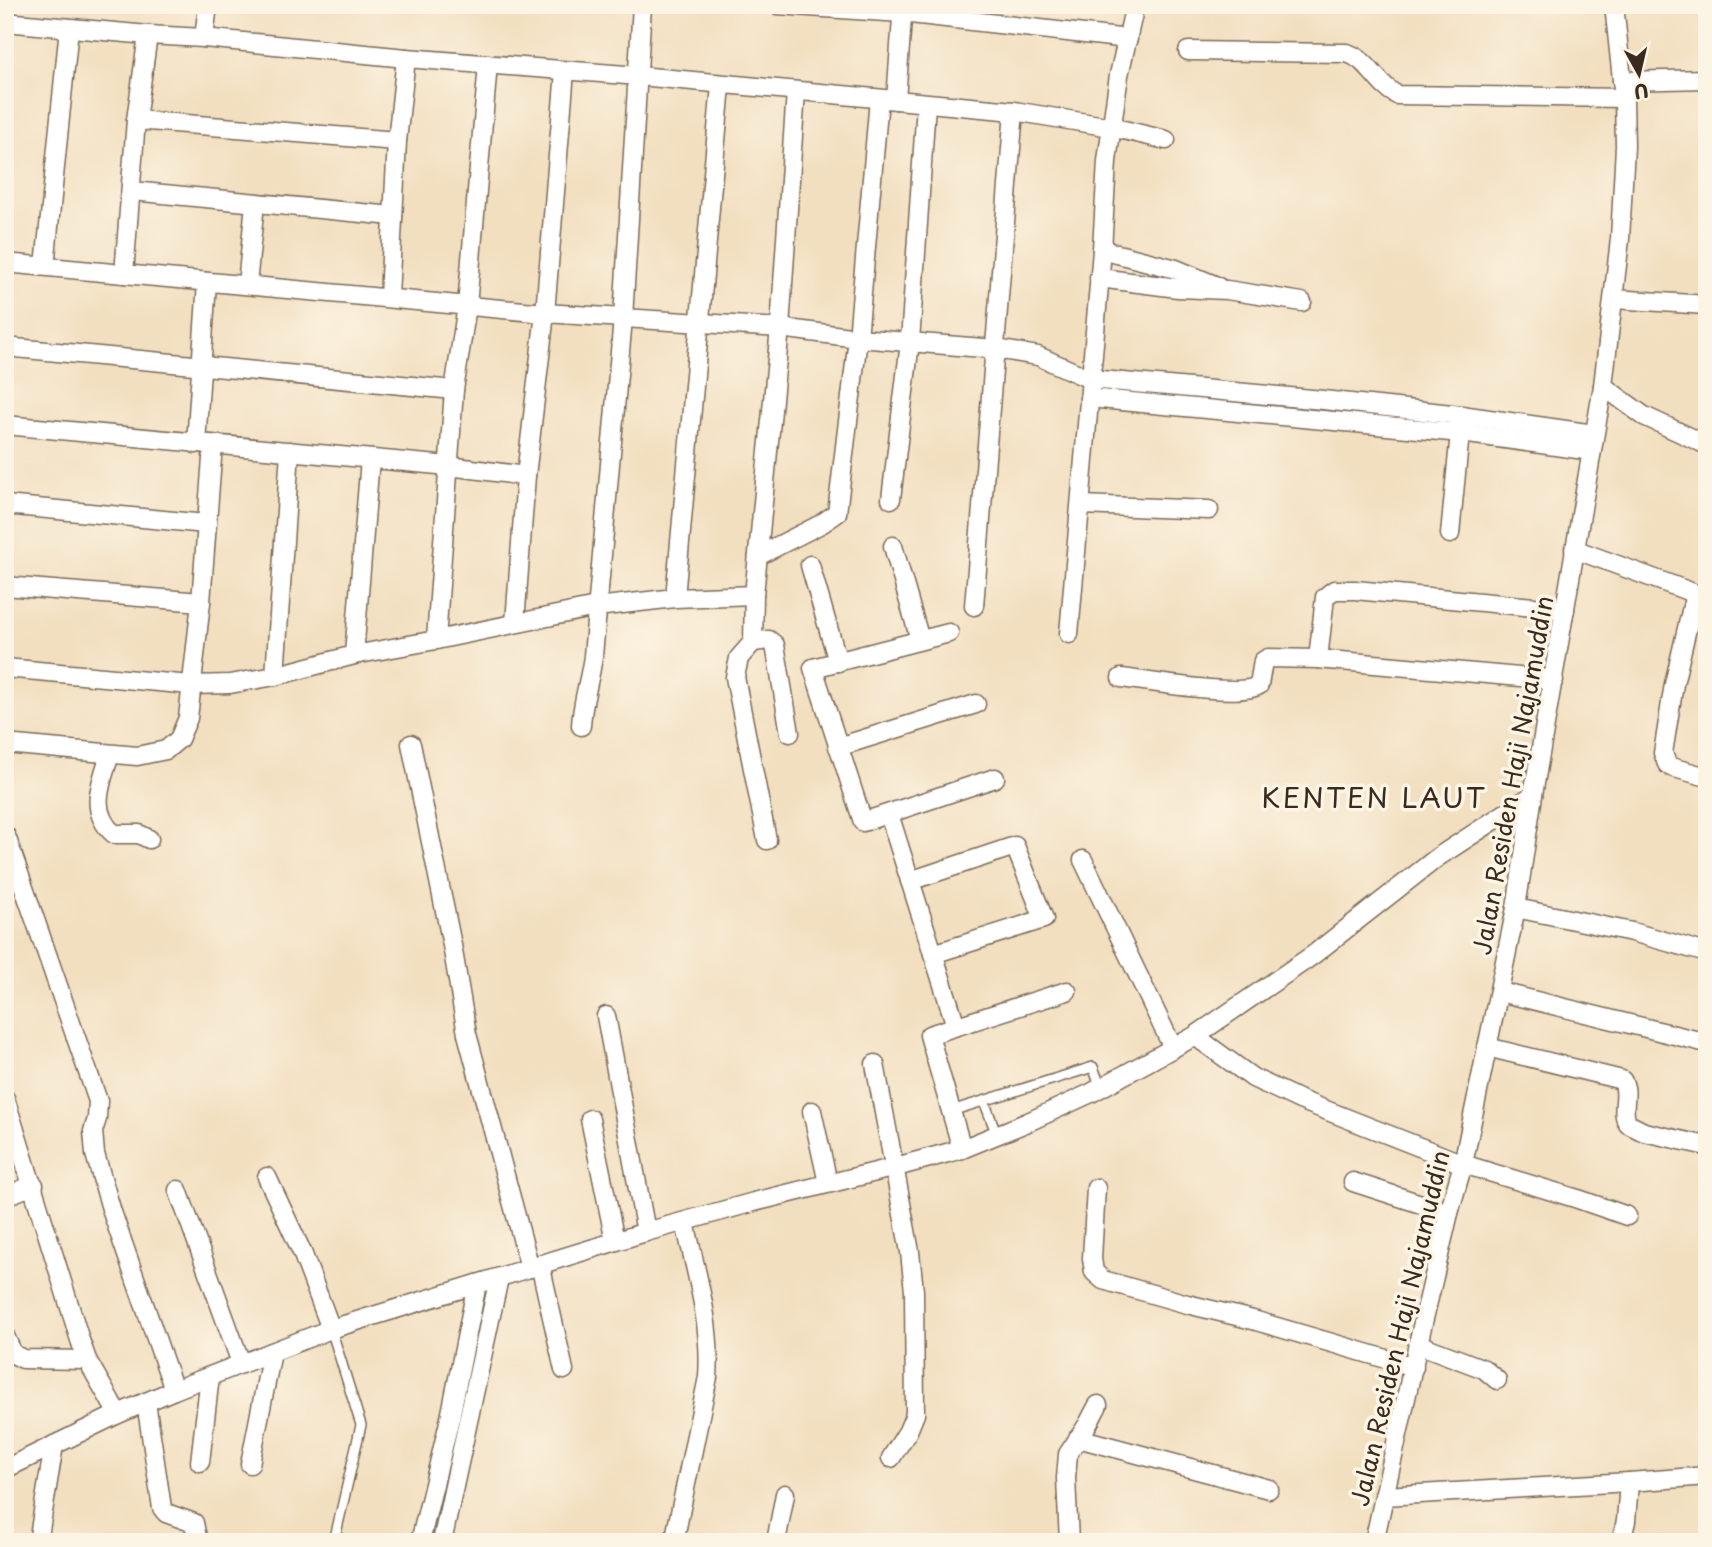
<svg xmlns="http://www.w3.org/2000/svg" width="1712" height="1547" viewBox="0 0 1712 1547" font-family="'Playpen Sans',sans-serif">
  <rect width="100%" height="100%" fill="#fcf5e5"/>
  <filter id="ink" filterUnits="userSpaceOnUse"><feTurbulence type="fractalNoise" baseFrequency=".0143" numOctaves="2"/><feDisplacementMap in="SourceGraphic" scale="14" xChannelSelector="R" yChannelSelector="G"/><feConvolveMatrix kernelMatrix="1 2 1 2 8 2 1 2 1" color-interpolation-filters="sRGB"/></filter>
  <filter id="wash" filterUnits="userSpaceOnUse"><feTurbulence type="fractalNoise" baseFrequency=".00686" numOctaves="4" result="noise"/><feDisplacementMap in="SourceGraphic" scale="28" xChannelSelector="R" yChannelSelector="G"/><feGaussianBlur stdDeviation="1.57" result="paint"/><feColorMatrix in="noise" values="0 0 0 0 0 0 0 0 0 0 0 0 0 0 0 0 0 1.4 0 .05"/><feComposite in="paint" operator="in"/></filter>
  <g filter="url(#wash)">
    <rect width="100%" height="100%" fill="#f2dfc0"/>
  </g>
  <g filter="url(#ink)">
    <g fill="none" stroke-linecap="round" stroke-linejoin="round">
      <defs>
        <g id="lane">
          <polyline points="984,1101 997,1135"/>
          <polyline points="951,1111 1093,1067 1101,1088"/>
          <polyline points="331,1329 361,1425 334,1542"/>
        </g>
        <g id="street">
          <polyline points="778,5 902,13 1128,39"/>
          <polyline points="5,22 148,35"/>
          <polyline points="204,38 208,5"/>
          <path d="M1188,51L1347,53C1369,60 1376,84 1397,95L1624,98"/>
          <polyline points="1622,81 1707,79"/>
          <polyline points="896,100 903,5"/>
          <polyline points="136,120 397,141"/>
          <polyline points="132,191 393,216"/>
          <polyline points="1102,250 1176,269 1217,286"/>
          <polyline points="5,263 545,313 780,328 858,338 996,349 1038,356 1090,379 1323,400 1461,415 1594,434"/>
          <polyline points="45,266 69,28"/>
          <polyline points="124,274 136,120 148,35 204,38 406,58 639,76 1014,111 1111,127 1166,140"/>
          <polyline points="1099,278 1178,288 1227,290 1302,302"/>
          <polyline points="247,285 255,203"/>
          <polyline points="389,297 397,141 406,58"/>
          <polyline points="1614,299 1707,305"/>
          <polyline points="5,347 454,390"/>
          <polyline points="1603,386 1644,416 1707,445"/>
          <polyline points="1089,398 1461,433 1592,451"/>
          <polyline points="5,425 449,466 526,476"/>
          <polyline points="196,444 207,282"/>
          <polyline points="891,499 910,342 926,104"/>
          <polyline points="5,505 206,524"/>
          <polyline points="1081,505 1209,510"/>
          <polyline points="1450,534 1461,423"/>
          <polyline points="893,546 920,640"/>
          <polyline points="1574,549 1707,598"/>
          <polyline points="758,556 821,524 837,513 858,338 879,99"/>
          <polyline points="810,565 838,662"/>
          <polyline points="5,586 201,602"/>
          <polyline points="1695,594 1674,684 1663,753 1667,764 1671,767 1707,777"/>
          <polyline points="675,598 721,85"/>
          <polyline points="974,606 1014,111"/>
          <polyline points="515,623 526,476 545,313 565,71"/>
          <polyline points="949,633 813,668 863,822 995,778"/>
          <polyline points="1069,634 1102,250 1107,161 1119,75 1135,5"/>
          <polyline points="436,640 454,390 467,306 488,64"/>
          <polyline points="753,642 769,640 775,645 790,733"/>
          <polyline points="354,655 370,459"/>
          <polyline points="1318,659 1325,597 1334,590 1355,590 1565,610"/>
          <polyline points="5,668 191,685 230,684 275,676 354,655 436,640 596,607 675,598 754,595"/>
          <polyline points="275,676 290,451"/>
          <path d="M1121,678C1146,681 1243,698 1259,685L1263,661L1268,658L1318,659L1554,680"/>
          <path d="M581,726C582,702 590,680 593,656L623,318L642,5"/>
          <polyline points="5,744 137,756 166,750 179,739 188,718 201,602 213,445"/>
          <polyline points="411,744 452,945 467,1034 530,1268"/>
          <polyline points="838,747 976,704"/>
          <path d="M110,754C102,782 87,810 114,834H139L149,839"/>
          <polyline points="889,814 956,1026"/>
          <polyline points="6,836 98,1101 97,1119 93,1131 95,1154 112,1212 174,1390"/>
          <polyline points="767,840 735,677 739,658 753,642 754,595 780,328 796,91"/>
          <polyline points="1083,860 1173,1048"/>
          <polyline points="910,881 1015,846 1044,919 933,954"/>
          <polyline points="1516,908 1632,932 1707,953"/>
          <polyline points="1500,992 1707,1043"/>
          <polyline points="606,1016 646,1232"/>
          <polyline points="1195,1036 1253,1078 1300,1100 1463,1164 1578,1199 1627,1216"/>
          <path d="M1487,1047L1622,1080C1631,1094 1619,1110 1628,1124L1644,1132L1707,1146"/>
          <polyline points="875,1064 910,1252 914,1291 915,1414 908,1431 891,1458"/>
          <polyline points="5,1098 80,1340 87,1360 118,1414"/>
          <polyline points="812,1111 828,1183"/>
          <polyline points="590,1119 615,1241"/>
          <polyline points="962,1149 929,1035 1067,991"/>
          <polyline points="267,1177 302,1252 331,1329"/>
          <polyline points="1353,1182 1449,1213"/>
          <polyline points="1096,1188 1092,1258 1094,1272 1103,1280 1187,1304 1253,1320 1414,1367"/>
          <polyline points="178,1190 241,1363"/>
          <polyline points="5,1196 34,1185"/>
          <polyline points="540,1264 564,1370"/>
          <polyline points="5,1336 13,1354 23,1359 87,1360"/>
          <polyline points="1418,1344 1484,1369 1497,1380"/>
          <polyline points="146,1402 162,1508 166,1513 194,1523 198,1542"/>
          <polyline points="1078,1438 1269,1489"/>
          <polyline points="200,1462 210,1376"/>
          <polyline points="250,1464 272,1352"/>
          <polyline points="5,1469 118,1414 174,1390 331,1329 646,1232 754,1202 896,1167 962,1149 1028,1122 1091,1093 1195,1036 1313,955 1438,857 1533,795"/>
          <polyline points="1384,1496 1629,1482 1707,1476"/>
          <polyline points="38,1542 54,1445"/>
          <polyline points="420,1542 450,1418 477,1284"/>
          <polyline points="442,1542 499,1278"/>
          <path d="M674,1542L708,1377C712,1324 696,1273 685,1222"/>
          <polyline points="776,1542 785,1494"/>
          <polyline points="1069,1542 1066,1478 1068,1454 1088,1424 1098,1405"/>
          <polyline points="1374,1542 1418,1344 1449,1213 1463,1164 1516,908 1533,795 1603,386 1620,239 1625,146 1624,98 1614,5"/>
          <polyline points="1621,1542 1626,1521 1629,1482"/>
        </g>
      </defs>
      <use href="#lane" stroke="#7b6957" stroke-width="12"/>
      <use href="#street" stroke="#7b6957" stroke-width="21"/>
      <use href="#lane" stroke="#fff" stroke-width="9"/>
      <use href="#street" stroke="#fff" stroke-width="18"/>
    </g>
  </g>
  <g text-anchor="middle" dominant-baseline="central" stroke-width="7" stroke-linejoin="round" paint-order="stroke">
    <g font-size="24" fill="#3b2a1e" stroke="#fcf5e5">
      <text transform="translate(1512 775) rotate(-80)">Jalan Residen Haji Najamuddin</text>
      <text transform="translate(1399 1328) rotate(-77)">Jalan Residen Haji Najamuddin</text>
    </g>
    <g font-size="28" letter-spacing="2" fill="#3b2a1e" stroke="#fcf5e5">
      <text x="1374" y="796">KENTEN LAUT</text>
    </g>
  </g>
  <rect width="1712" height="1547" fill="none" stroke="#fcf5e5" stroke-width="28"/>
  <g transform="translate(1639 74) rotate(172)" stroke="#fcf5e5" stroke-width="5" paint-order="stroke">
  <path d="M0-5L12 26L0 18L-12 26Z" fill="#3b2a1e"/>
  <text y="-10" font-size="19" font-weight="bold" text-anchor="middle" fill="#3b2a1e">U</text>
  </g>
</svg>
